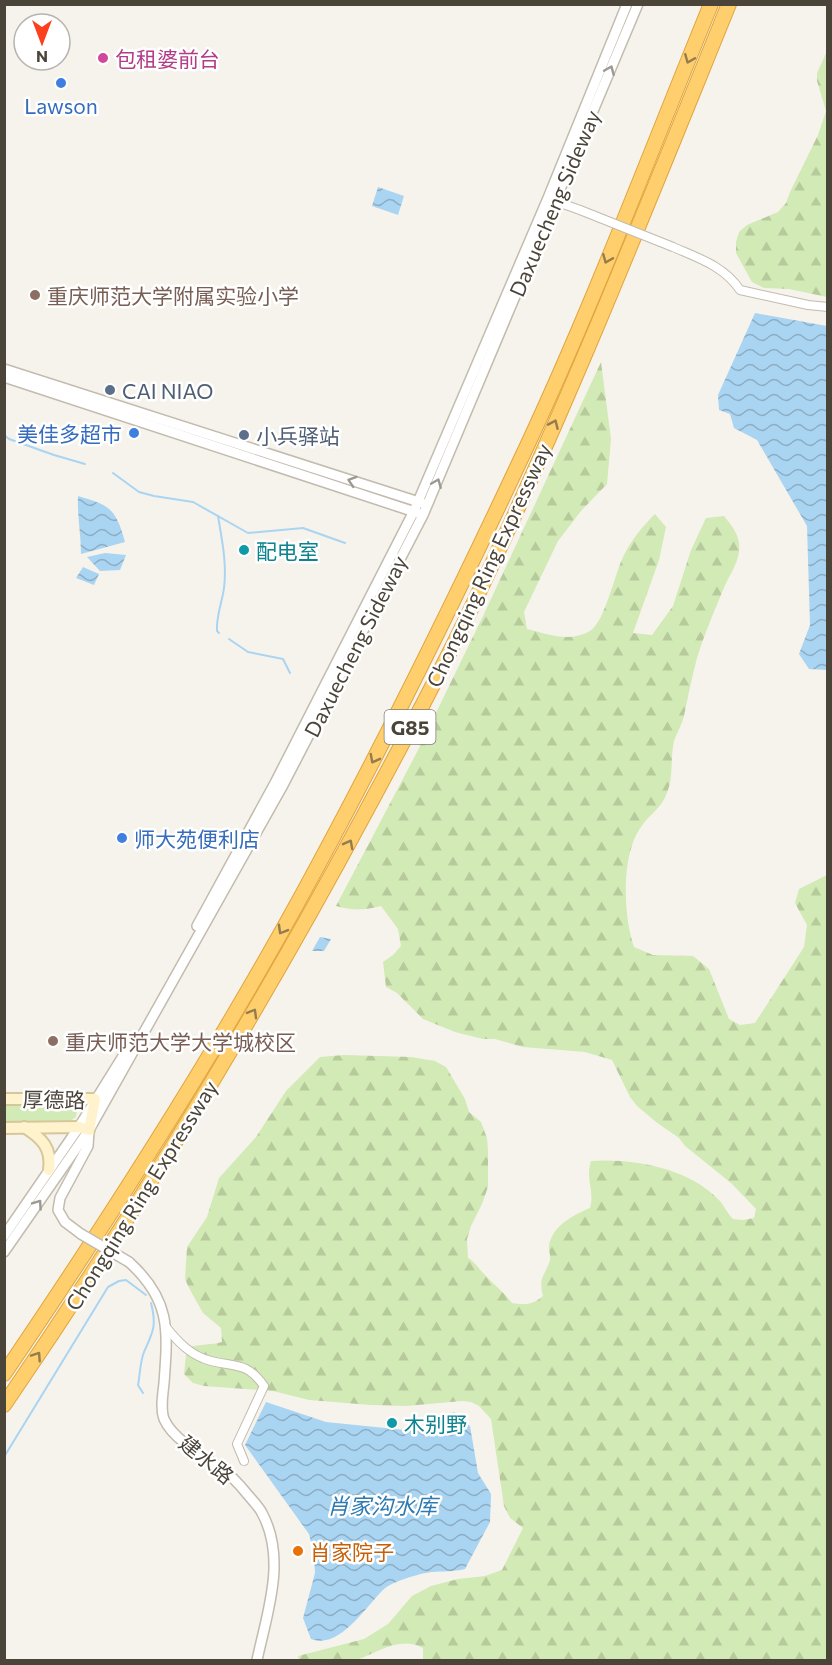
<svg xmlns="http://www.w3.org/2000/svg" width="832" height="1665" viewBox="0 0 832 1665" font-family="Commissioner,'Noto Sans SC',sans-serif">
  <defs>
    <pattern id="forest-firs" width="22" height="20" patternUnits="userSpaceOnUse" patternTransform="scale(1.5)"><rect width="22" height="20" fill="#d2eab5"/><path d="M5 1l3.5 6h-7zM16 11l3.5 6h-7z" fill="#b6ca9c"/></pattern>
    <pattern id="water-waves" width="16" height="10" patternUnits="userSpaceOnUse" patternTransform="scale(1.5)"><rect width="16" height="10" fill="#a9d4f2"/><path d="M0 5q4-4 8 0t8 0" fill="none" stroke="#8caec5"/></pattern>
  </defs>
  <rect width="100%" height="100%" fill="#f6f3ec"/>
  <polygon fill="#d2eab5" points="5,1104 72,1106 77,1109 76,1117 69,1122 5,1122"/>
  <g fill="url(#forest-firs)">
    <polygon points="827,51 827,297 789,289 764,288 752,282 736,253 736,242 739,232 747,225 778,212 786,203 790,192 818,135 826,111 817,81 817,73"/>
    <path d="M601,362L611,439L607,484L581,511L558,541L524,612L527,629C548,634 570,643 590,631C605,622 615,572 624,555C632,539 642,527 655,514L666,527L659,560L633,633L652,635L673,606L691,550L706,518L724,516C733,527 741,537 739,552C737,566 728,577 723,590C714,612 704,635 697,658C692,677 688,696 684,716C682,724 677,733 674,741C670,759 674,778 666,795C662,807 648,816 641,827C621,854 623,916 634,947L653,955L693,956L709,969L729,1019L740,1025L755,1023L804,947L807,925L795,903L799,889L827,875V1660H423V1648C401,1635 377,1653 356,1660C346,1664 312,1660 299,1660L298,1656L364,1639L388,1624L412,1596L431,1586L458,1579L485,1576L502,1570L523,1528L510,1518L504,1506L491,1419L479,1406L471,1402L462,1401L406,1406L371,1405L309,1400L273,1391L204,1386L193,1383L184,1374L186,1355L189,1347C200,1344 211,1345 222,1342L221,1328L203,1313L189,1288L185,1279L187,1247L207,1217L219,1178L256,1137L286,1091L320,1057L344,1055L411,1057L435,1061L446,1067L465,1099L469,1112L481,1122L487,1138L488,1150V1187L482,1204L471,1226L467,1239L468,1258C476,1263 479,1269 485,1275C494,1285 503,1291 512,1303C525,1305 533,1305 543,1296C538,1277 545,1276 550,1260C551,1255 548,1250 549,1246C552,1226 573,1215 590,1208C595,1190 585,1180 591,1161C633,1158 689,1168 719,1200C724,1205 727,1213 733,1219L743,1220L754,1218L756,1209L731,1183L685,1146L679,1138L656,1122L637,1106L630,1097L612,1060L585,1052L523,1047L495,1039H483L455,1032L423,1019L397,993L386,987L383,962L393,955L401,946L398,929L381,906C365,910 353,911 336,906L416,754L484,614Z"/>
  </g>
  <g fill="url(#water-waves)">
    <polygon points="378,187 404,196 398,215 372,206"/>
    <polygon points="755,313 827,326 827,670 809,669 799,654 810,625 807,526 757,440 734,428 730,414 719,410 718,395"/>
    <path d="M78,496C110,505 116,509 125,542L81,554C81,534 77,515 78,496Z"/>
    <polygon points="105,553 126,555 120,570 100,571 87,557"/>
    <polygon points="83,567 99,574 94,585 76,578"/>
    <polygon points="320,937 331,939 324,951 312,951"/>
    <path d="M266,1402L326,1422L415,1431L454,1412L470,1426L478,1473L491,1494L490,1522L465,1569C453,1572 444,1571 432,1572C421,1573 391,1582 384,1589C366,1606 340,1650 311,1639L303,1618L315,1573L314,1554L309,1534L245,1445Z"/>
  </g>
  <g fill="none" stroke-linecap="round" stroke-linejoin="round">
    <g stroke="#a9d4f2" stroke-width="2">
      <polyline points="4,435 9,439 54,455 85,464"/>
      <polyline points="113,473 139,492 154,496 193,502 248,533 303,528 345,543"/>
      <path d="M218,516C222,540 227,564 224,588C222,603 216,616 217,631L219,633"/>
      <polyline points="229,639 248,652 283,659 290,673"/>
      <path d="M143,1393L138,1385C140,1375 140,1362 144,1352C153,1332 157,1326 151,1303"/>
      <polyline points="4,1457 108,1287 119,1281 126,1280 146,1295"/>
    </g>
    <defs>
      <g id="minor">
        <polyline points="552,200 580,210"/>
        <path d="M673,247C698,258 724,266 740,290L808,305L828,307"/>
        <path d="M166,1327C178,1342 191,1356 211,1361C236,1367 247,1362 264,1386L237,1444L244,1461"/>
      </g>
      <g id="tertiary">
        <polyline points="4,369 422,503"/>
        <polyline points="4,377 418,513"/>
        <polyline points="197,926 275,783 414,511 548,198 627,4"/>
        <polyline points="81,1234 65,1222 58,1210 60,1198 88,1146 89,1131"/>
        <polyline points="4,1236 79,1127 130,1045"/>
        <polyline points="4,1252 89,1130 283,785 423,515 638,4"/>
        <path d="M129,1262C171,1300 168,1330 164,1383C163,1394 160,1408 164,1419C172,1438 202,1456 219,1467C230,1474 240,1485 248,1495C253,1501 259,1507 262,1513C287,1559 267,1613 257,1660"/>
      </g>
      <g id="secondary">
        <polyline points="4,1099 95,1099 89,1130 79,1127 4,1128"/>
        <path d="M24,1127C42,1138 52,1148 49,1170"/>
      </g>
      <g id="motorway">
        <path d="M4,1374C110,1218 213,1058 303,893C380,752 451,608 519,463C590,313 648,158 711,4"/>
        <path d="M4,1405C134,1215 255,1018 364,815C400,748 437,680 470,611C565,412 646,208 729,4"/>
      </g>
    </defs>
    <use href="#minor" stroke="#c2bbae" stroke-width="10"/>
    <use href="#tertiary" stroke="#c2bbae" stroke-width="12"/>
    <use href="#secondary" stroke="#d6c79b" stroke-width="14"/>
    <use href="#motorway" stroke="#e0a43c" stroke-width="16"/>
    <use href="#minor" stroke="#fff" stroke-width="8"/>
    <use href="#tertiary" stroke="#fff" stroke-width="9"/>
    <use href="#secondary" stroke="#fff3cd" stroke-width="10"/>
    <use href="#motorway" stroke="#ffcf6e" stroke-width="14"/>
    <defs>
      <polyline id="minor-bridge" points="580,210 673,247"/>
      <polyline id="tertiary-bridge" points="81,1234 129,1262"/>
    </defs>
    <use href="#minor-bridge" stroke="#c2bbae" stroke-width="10" stroke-linecap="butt"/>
    <use href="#tertiary-bridge" stroke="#c2bbae" stroke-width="12" stroke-linecap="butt"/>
    <use href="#minor-bridge" stroke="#fff" stroke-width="8"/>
    <use href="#tertiary-bridge" stroke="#fff" stroke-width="9"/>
  </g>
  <defs><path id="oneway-chevron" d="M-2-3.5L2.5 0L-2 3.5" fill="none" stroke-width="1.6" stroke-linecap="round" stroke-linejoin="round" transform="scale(1.5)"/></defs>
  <g stroke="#937c4e">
    <use href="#oneway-chevron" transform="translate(689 59) rotate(112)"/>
    <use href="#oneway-chevron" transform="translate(607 259) rotate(112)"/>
    <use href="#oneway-chevron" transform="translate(554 424) rotate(-66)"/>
    <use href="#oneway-chevron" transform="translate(374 759) rotate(118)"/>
    <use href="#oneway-chevron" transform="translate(349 844) rotate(-62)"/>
    <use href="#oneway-chevron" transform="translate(282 930) rotate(120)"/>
    <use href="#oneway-chevron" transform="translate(253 1013) rotate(-60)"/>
    <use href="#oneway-chevron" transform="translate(37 1356) rotate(-56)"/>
  </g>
  <g stroke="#9c9892">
    <use href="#oneway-chevron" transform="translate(610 70) rotate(-67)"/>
    <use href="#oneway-chevron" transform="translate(352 481) rotate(-162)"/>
    <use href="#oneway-chevron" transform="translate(437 483) rotate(-67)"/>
    <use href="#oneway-chevron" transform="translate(38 1204) rotate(-55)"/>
  </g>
  <circle fill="#d1479c" stroke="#fff" stroke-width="2" cx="103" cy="58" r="6"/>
  <g fill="#3f7fe0" stroke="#fff" stroke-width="2">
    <circle cx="61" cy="83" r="6"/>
    <circle cx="134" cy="433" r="6"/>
    <circle cx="122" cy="838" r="6"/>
  </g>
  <g fill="#8d6e63" stroke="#fff" stroke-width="2">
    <circle cx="35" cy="295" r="6"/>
    <circle cx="53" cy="1041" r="6"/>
  </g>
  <g fill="#5c6f8a" stroke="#fff" stroke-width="2">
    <circle cx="110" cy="390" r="6"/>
    <circle cx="244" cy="435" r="6"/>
  </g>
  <g fill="#0f9aa8" stroke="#fff" stroke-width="2">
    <circle cx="244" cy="550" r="6"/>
    <circle cx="392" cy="1423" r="6"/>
  </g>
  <circle fill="#e8710a" stroke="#fff" stroke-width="2" cx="298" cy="1551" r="6"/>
  <g text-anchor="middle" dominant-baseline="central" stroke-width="5" stroke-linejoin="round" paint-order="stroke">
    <rect fill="#fff" stroke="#817c74" stroke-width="1.5" x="384.5" y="710" width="51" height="34" rx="4.5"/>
    <g font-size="20" font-weight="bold" fill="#4b4439">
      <text x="410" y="727">G85</text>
    </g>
    <g font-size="21" fill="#b23c85" stroke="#fff" text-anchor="start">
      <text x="115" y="58">包租婆前台</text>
    </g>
    <g font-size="21" fill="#366cbe" stroke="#fff">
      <text x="61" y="105">Lawson</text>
      <text x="122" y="433" text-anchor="end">美佳多超市</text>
      <text x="134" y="838" text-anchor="start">师大苑便利店</text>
    </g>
    <g font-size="21" fill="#4b4439" stroke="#fff">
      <text transform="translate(554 203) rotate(-67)">Daxuecheng Sideway</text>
      <text transform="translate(488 565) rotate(-65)">Chongqing Ring Expressway</text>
      <text transform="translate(355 646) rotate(-63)">Daxuecheng Sideway</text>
      <text transform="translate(54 1099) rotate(1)">厚德路</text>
      <text transform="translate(141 1195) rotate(-58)">Chongqing Ring Expressway</text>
      <text transform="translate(207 1459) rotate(39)">建水路</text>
    </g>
    <g font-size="21" fill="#785e54" stroke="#fff" text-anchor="start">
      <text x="47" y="295">重庆师范大学附属实验小学</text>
      <text x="65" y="1041">重庆师范大学大学城校区</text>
    </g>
    <g font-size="21" fill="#4e5e75" stroke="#fff" text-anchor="start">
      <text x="122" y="390">CAI NIAO</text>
      <text x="256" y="435">小兵驿站</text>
    </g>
    <g font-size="21" fill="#0d838f" stroke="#fff" text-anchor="start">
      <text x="256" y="550">配电室</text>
      <text x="404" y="1423">木别野</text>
    </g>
    <g font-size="21" fill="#c56008" stroke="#fff" text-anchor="start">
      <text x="310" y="1551">肖家院子</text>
    </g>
    <g font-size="22" font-style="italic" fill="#2e7ab2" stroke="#fff">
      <text x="382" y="1505">肖家沟水库</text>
    </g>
  </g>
  <rect width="832" height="1665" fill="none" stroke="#4b4439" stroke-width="12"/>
  <g transform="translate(42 42) rotate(180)"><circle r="28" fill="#ffffff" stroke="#b7b4b0" stroke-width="1.5"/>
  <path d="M0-4.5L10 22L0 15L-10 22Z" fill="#fc3f1d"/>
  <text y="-9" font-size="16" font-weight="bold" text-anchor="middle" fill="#4b4439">N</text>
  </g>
</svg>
